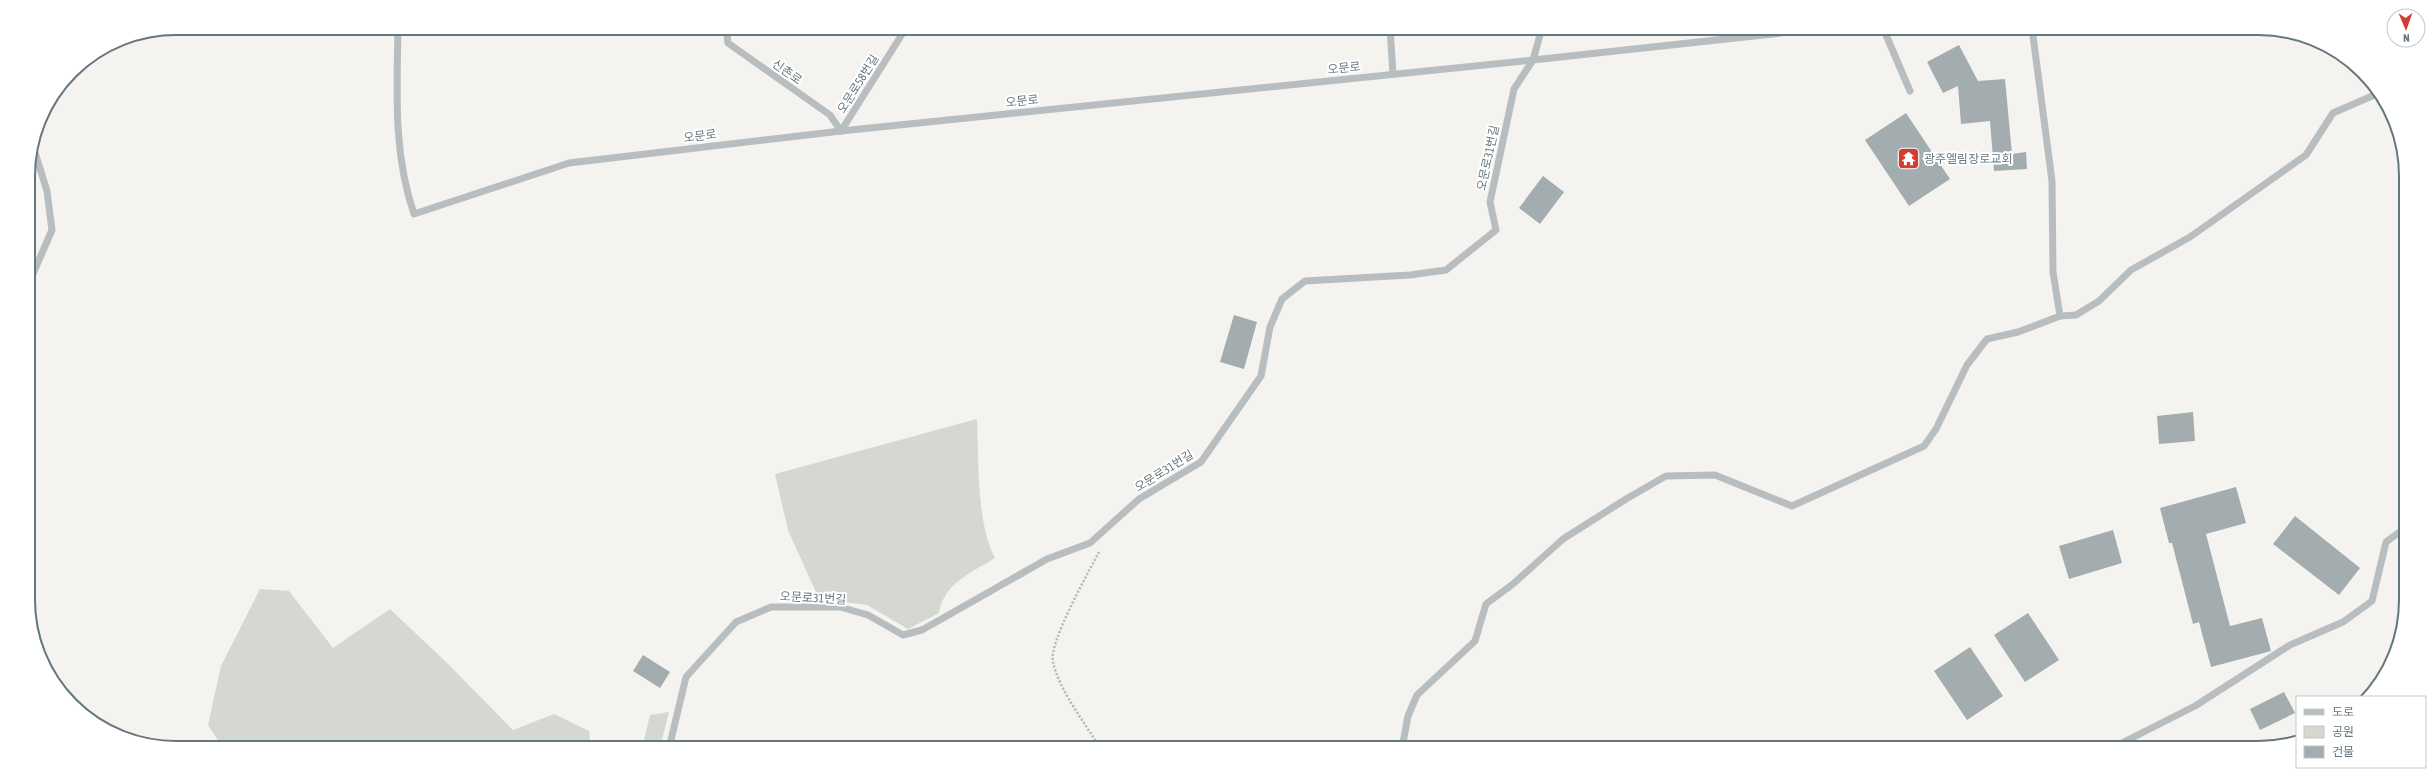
<svg xmlns="http://www.w3.org/2000/svg" width="2434" height="776" viewBox="0 0 2434 776" font-family="'Asap Condensed','Noto Sans KR',sans-serif">
  <rect width="100%" height="100%" fill="#f4f3f0"/>
  <g fill="#d4d8d0">
    <path d="M977,419C979,460 976,522 995,558C971,573 944,583 939,613L908,629L867,605L819,599L788,530L775,474Z"/>
    <polygon points="260,589 289,591 333,648 390,609 447,663 513,730 554,714 589,731 591,748 223,748 208,725 221,666"/>
    <polygon points="669,712 660,748 642,748 650,715"/>
  </g>
  <g fill="#a3acaf">
    <polygon points="1959,45 1978,81 2005,79 2012,154 2026,152 2027,169 1994,171 1990,121 1961,124 1958,86 1943,93 1927,62"/>
    <polygon points="1906,113 1950,179 1909,206 1865,140"/>
    <polygon points="1543,176 1564,192 1540,224 1519,208"/>
    <polygon points="1234,315 1257,322 1244,369 1220,362"/>
    <polygon points="2193,412 2195,441 2159,444 2157,416"/>
    <polygon points="2236,487 2246,523 2206,534 2230,626 2262,618 2271,651 2211,667 2199,622 2193,624 2172,543 2169,543 2160,508"/>
    <polygon points="2295,516 2360,568 2339,595 2273,544"/>
    <polygon points="2113,530 2122,563 2069,579 2059,546"/>
    <polygon points="2028,613 2059,660 2025,682 1994,635"/>
    <polygon points="1970,647 2003,696 1967,720 1934,671"/>
    <polygon points="643,655 670,672 660,688 633,671"/>
    <polygon points="2284,692 2295,713 2260,730 2250,709"/>
  </g>
  <g fill="none" stroke-linecap="round" stroke-linejoin="round">
    <path stroke="#b3b7b8" stroke-width="2.5" stroke-dasharray="2 2" stroke-linecap="butt" d="M1099,552C1089,571 1048,644 1053,662C1059,690 1085,723 1100,748"/>
    <g stroke="#b8bec0" stroke-width="7">
      <path d="M398,28C397,91 393,153 414,214L569,163L841,131L1533,60L1827,28"/>
      <polyline points="726,28 728,43 830,115 841,131 906,28"/>
      <polyline points="1390,28 1393,74"/>
      <polyline points="1883,28 1910,91"/>
      <polyline points="2032,28 2052,181 2053,272 2060,316"/>
      <polyline points="29,283 52,230 47,191 33,146"/>
      <polyline points="669,748 686,677 736,622 771,607 840,607 868,615 903,635 922,630 1047,559 1090,543 1139,499 1201,462 1261,376 1270,327 1282,299 1305,281 1410,275 1446,270 1496,230 1490,202 1514,89 1533,60 1542,28"/>
      <polyline points="1369,748 1403,743 1408,716 1417,695 1475,641 1486,604 1513,584 1563,539 1626,499 1666,476 1715,475 1792,506 1924,446 1936,429 1967,365 1987,339 2018,332 2060,316 2076,315 2099,301 2131,270 2190,237 2306,155 2333,113 2379,93"/>
      <polyline points="2112,748 2195,706 2290,645 2343,622 2372,601 2386,542 2401,531"/>
    </g>
  </g>
  <defs>
    <symbol id="temple-square" viewBox="-11 -11 22 22"><rect x="-9" y="-9" width="18" height="18" rx="4" fill="#d23d32" stroke="#fff"/><path d="M0-6L5-2H3V0L6.5 2.5H4V6H1.5V3h-3V6H-4V2.5H-6.5L-3 0V-2H-5Z" fill="#fff"/></symbol>
  </defs>
  <g fill-rule="evenodd">
    <use href="#temple-square" x="1896" y="146" width="25" height="25"/>
  </g>
  <g text-anchor="middle" dominant-baseline="central" stroke-width="4" stroke-linejoin="round" paint-order="stroke">
    <g font-size="12" fill="#65777e" stroke="#fff">
      <text transform="translate(1344 68) rotate(-6)">오문로</text>
      <text transform="translate(787 72) rotate(35)">신촌로</text>
      <text transform="translate(858 84) rotate(-58)">오문로58번길</text>
      <text transform="translate(1022 101) rotate(-6)">오문로</text>
      <text transform="translate(700 136) rotate(-7)">오문로</text>
      <text transform="translate(1488 158) rotate(-78)">오문로31번길</text>
      <text transform="translate(1164 471) rotate(-32)">오문로31번길</text>
      <text transform="translate(813 598) rotate(3)">오문로31번길</text>
    </g>
    <g font-size="12" fill="#65777e" stroke="#fff" text-anchor="start">
      <text x="1924" y="159">광주엘림장로교회</text>
    </g>
  </g>
  <path d="M0 0H2434V776H0ZM176 35H2258A141 141 0 0 1 2399 176V600A141 141 0 0 1 2258 741H176A141 141 0 0 1 35 600V176A141 141 0 0 1 176 35Z" fill="#fff" fill-rule="evenodd"/>
  <path fill="none" stroke="#65777e" stroke-width="2" d="M176 35H2258A141 141 0 0 1 2399 176V600A141 141 0 0 1 2258 741H176A141 141 0 0 1 35 600V176A141 141 0 0 1 176 35Z"/>
  <rect x="2296" y="696" width="130" height="72" fill="#ffffff" stroke="#c1c9cb"/>
  <rect x="2304" y="709" width="20" height="6" fill="#b8bec0" stroke="#c1c9cb"/>
  <text x="2332" y="716" font-size="12" fill="#65777e">도로</text>
  <rect x="2304" y="726" width="20" height="12" fill="#d4d8d0" stroke="#c1c9cb"/>
  <text x="2332" y="736" font-size="12" fill="#65777e">공원</text>
  <rect x="2304" y="746" width="20" height="12" fill="#a3acaf" stroke="#c1c9cb"/>
  <text x="2332" y="756" font-size="12" fill="#65777e">건물</text>
  <g transform="translate(2406 28) rotate(178)"><circle r="19" fill="#ffffff" stroke="#c1c9cb"/>
  <path d="M0-3L7 15L0 10L-7 15Z" fill="#d23d32"/>
  <text y="-6" font-size="11" font-weight="bold" text-anchor="middle" fill="#65777e">N</text>
  </g>
</svg>
